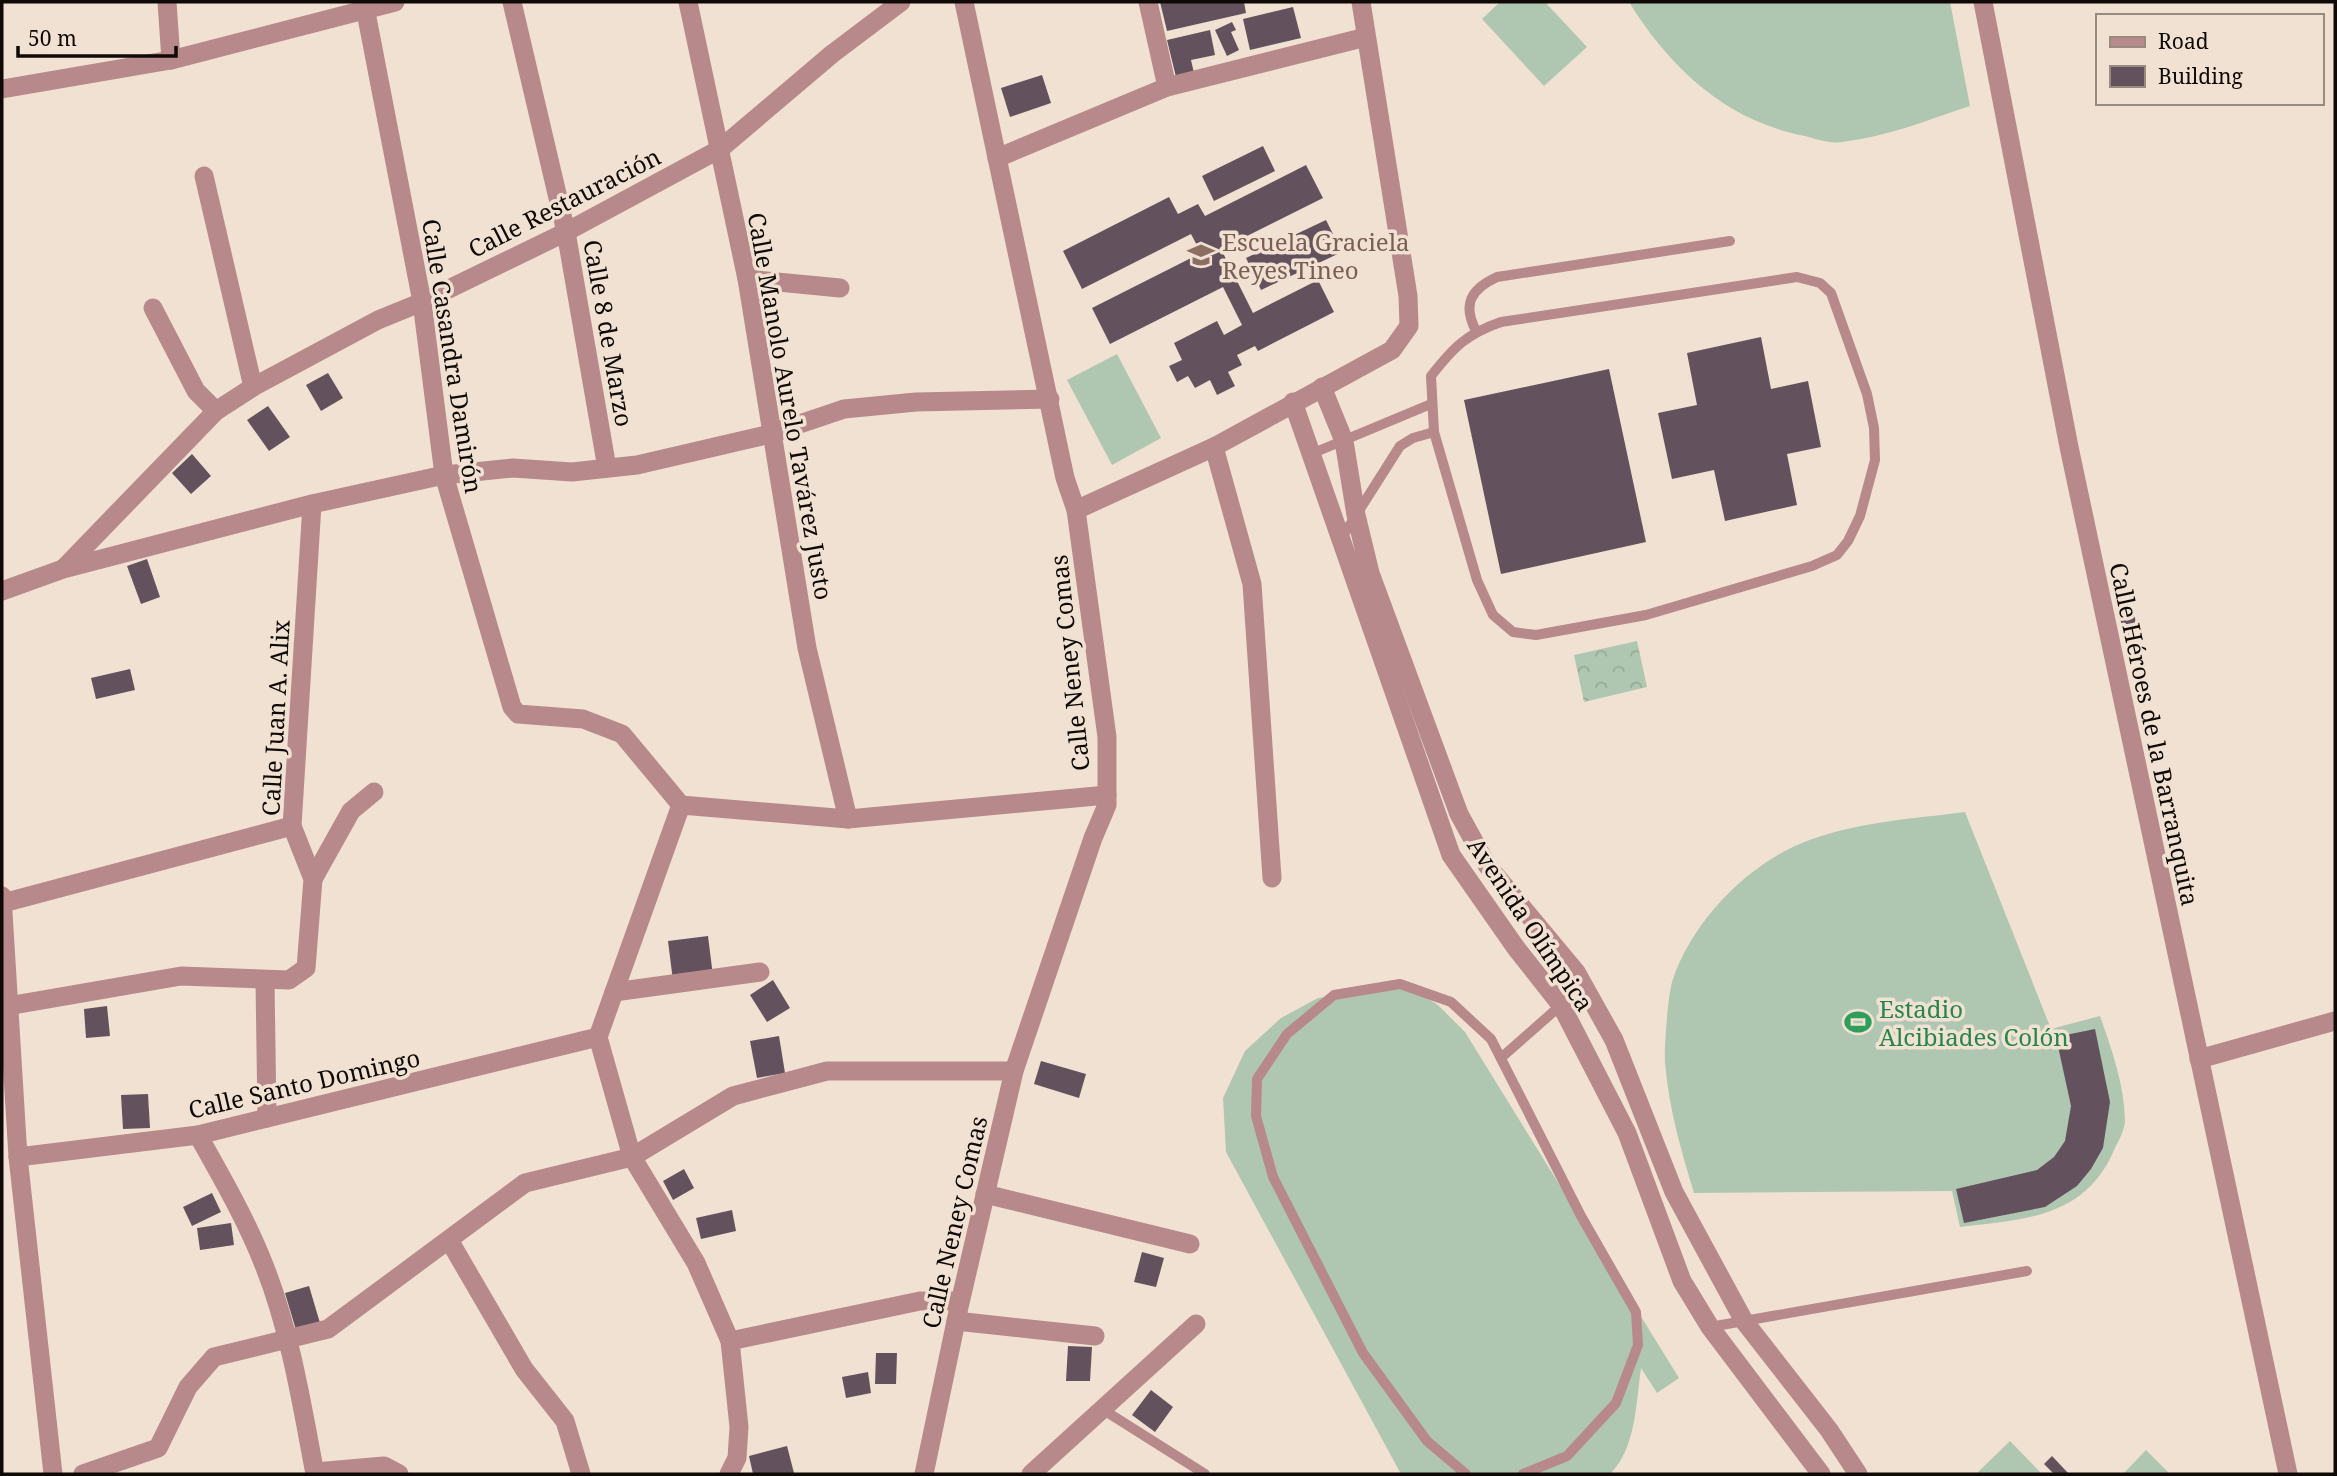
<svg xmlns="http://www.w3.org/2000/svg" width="2337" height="1476" viewBox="0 0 2337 1476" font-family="'Noto Serif',serif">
  <defs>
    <pattern id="forest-crowns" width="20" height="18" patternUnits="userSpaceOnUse" patternTransform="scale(1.75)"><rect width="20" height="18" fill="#afc7b1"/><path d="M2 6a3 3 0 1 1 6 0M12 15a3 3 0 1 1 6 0" fill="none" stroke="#95aa97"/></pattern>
  </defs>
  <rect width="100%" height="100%" fill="#f1e1d2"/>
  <polygon fill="url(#forest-crowns)" points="1637,641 1647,687 1584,702 1574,655"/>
  <g fill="#afc7b1">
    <polygon points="1500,2 1545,2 1587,47 1544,86 1482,19"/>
    <path d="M1629,2H1950L1970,106C1928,120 1886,137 1842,142C1830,144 1816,139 1805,136C1726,121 1670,68 1629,2Z"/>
    <polygon points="1117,354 1161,438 1112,465 1067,380"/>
    <path d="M1965,812L2051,1029L2100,1016C2112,1050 2124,1084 2125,1120C2125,1130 2118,1142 2114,1150C2086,1217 2024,1220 1960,1227L1952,1191L1694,1193C1681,1150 1669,1109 1665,1063C1664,1048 1668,992 1673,979C1693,921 1746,866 1802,843C1853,822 1912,819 1965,812Z"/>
    <path d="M1410,987L1438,1005L1465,1032L1679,1378L1657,1393L1641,1368C1636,1402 1636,1449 1610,1474H1401L1226,1152L1223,1098L1245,1051L1281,1018L1318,998Z"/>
    <polygon points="2010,1441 2042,1474 1976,1474"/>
    <polygon points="2146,1450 2170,1474 2123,1474"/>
  </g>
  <g fill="#63525d">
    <polygon points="1160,2 1244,2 1246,13 1167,31"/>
    <polygon points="1293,7 1301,38 1250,50 1243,19"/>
    <polygon points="1232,22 1236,30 1231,32 1239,50 1227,56 1215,30"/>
    <polygon points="1210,30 1215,55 1191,60 1194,73 1176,77 1167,40"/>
    <polygon points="1042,75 1051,103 1010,117 1001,88"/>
    <polygon points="1263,146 1275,171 1214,201 1202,176"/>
    <polygon points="1306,165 1323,198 1221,249 1253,313 1318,280 1334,312 1258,351 1255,346 1237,355 1242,365 1228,372 1235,386 1217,395 1210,380 1195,388 1188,376 1177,382 1169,366 1182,360 1174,343 1217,321 1224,335 1242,325 1223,287 1110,344 1092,308 1201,253 1191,234 1082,289 1063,251 1169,197 1178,214 1198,204 1205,216"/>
    <polygon points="1326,220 1342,252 1261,290 1246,258"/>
    <polygon points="1761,337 1771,389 1808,381 1821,447 1787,454 1797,505 1725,521 1714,470 1672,479 1658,413 1697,405 1687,353"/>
    <polygon points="1609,369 1646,542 1501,574 1464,400"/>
    <polygon points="328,373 343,398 321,411 306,385"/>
    <polygon points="268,406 290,437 269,451 247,420"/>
    <polygon points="192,454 211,476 191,494 172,473"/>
    <polygon points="147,559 160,597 141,604 127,566"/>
    <polygon points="2134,614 2143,654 2128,657 2120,617"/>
    <polygon points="130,669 135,690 96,699 91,678"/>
    <polygon points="708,936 713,976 673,981 668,941"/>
    <polygon points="773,980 790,1008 767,1022 750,995"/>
    <polygon points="107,1006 110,1036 86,1038 84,1009"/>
    <polygon points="2095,1029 2110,1102 2103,1148 2091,1169 2077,1186 2045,1207 1964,1223 1956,1189 2037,1170 2054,1157 2065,1141 2071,1106 2056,1037"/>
    <polygon points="779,1036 785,1073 757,1078 750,1041"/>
    <polygon points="1041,1061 1086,1074 1079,1098 1034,1084"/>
    <polygon points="148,1094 150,1128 123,1129 121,1095"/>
    <polygon points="684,1169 694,1188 673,1200 663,1181"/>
    <polygon points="212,1193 221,1212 192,1226 183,1207"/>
    <polygon points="732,1210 736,1231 701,1239 696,1218"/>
    <polygon points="231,1223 234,1245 200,1250 197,1228"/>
    <polygon points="1142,1252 1164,1258 1156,1287 1134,1282"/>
    <polygon points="309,1286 320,1323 296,1330 285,1293"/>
    <polygon points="1068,1346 1092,1347 1090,1381 1066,1381"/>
    <polygon points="876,1353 897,1353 896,1384 875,1384"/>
    <polygon points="868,1372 871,1393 846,1398 842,1377"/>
    <polygon points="1151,1390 1173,1407 1155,1432 1132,1415"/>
    <polygon points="787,1446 794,1473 753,1474 749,1456"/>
    <polygon points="2052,1456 2069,1474 2054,1474 2044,1464"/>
  </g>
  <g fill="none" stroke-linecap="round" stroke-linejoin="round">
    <g stroke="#b7898b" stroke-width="10">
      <path d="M1797,277L1820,283L1831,293L1867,394L1874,428L1875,460L1860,516L1848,541L1837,555L1812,566L1646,615L1536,635L1513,632L1493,615L1477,580L1434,432L1431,376C1453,348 1466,334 1501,322Z"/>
      <path d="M1476,331C1462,304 1471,289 1497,277L1730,241"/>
      <polyline points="1311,454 1431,404"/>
      <polyline points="1341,539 1400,446 1413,438 1434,432"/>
      <polyline points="1502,1057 1561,1005"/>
      <polyline points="1710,1327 2027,1271"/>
      <polyline points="1102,1409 1205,1474"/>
      <polyline points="1466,1474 1427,1441 1363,1353 1273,1177 1256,1116 1257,1079 1287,1034 1334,995 1400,984 1451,1002 1491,1039 1581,1216 1636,1312 1638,1345 1616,1403 1567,1456 1523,1474"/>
    </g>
    <g stroke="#b7898b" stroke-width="19">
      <polyline points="167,2 171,60"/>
      <polyline points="364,2 422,302 444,475 512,707 518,714 583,719 622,734 681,805 848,819 1107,795"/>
      <polyline points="512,2 566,232 607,468"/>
      <polyline points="688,2 747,279 807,648 848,819"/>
      <polyline points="1148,2 1167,87"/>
      <polyline points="1983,2 2069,447 2288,1474"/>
      <polyline points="2,89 171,60 395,2"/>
      <polyline points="997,158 1167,87 1366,37"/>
      <polyline points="204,176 253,387"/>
      <polyline points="747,279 840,288"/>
      <polyline points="153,308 196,391 216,411"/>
      <polyline points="1322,387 1344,441 1356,515 1370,573 1459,814 1487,865 1576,972 1614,1040 1674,1192 1744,1321 1829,1430 1858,1474"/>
      <polyline points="1293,402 1451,855 1516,948 1561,1005 1627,1133 1682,1281 1710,1327 1821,1474"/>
      <polyline points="1214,447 1252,584 1272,878"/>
      <polyline points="1076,510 1214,447 1392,350 1409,326 1408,296 1361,2"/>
      <polyline points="64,568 216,411 253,387 378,320 422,302 566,232 720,149 832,54 901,2"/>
      <polyline points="2,591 63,569 312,504 444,475 513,468 572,472 637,465 770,434 844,409 916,402 1050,399"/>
      <polyline points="681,805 598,1037 632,1157 696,1263 730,1341 739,1427 737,1458 729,1474"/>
      <polyline points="313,879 351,811 374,792"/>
      <polyline points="2,896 18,1157 53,1474"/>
      <polyline points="3,903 292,826"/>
      <polyline points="265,981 267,1118"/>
      <polyline points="614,992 760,972"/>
      <polyline points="2,1007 181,976 289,980 306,968 313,879 292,826 312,504"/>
      <polyline points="2199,1059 2335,1021"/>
      <path d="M198,1135C222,1178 246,1219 264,1265C290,1330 302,1405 315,1474"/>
      <polyline points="18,1157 198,1135 598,1037"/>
      <polyline points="985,1194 1190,1244"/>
      <polyline points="449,1240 524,1369 565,1421 581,1474"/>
      <polyline points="956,1321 1095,1336"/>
      <polyline points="730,1341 920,1301 960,1301"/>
      <polyline points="315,1472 384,1466 399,1474"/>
      <polyline points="83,1474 158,1448 188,1387 214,1357 328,1329 525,1183 632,1157 733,1096 827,1071 1014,1071"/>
      <polyline points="924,1474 959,1307 1014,1071 1093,838 1107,805 1107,737 1076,510 1065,478 964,2"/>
      <polyline points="1031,1474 1196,1324"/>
    </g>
  </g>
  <defs>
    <symbol id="school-bare" viewBox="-9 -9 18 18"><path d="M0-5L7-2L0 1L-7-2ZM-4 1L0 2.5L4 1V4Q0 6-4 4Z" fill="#8d6e63" stroke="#f1e1d2" stroke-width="2.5" paint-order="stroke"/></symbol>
    <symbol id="stadium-bare" viewBox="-9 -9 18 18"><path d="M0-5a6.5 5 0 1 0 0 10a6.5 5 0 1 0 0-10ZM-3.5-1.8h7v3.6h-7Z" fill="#2e9e5b" stroke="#f1e1d2" stroke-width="2.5" paint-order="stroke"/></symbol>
  </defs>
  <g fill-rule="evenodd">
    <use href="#school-bare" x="1182" y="236" width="38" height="38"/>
    <use href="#stadium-bare" x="1839" y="1003" width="38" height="38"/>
  </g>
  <g text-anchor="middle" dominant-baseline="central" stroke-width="7" stroke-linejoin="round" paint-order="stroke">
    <g font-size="24" fill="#0f0a06" stroke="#f1e1d2">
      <text transform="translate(564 202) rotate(-27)">Calle Restauración</text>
      <text transform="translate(609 333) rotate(80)">Calle 8 de Marzo</text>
      <text transform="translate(453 356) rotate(81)">Calle Casandra Damirón</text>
      <text transform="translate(791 406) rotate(80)">Calle Manolo Aurelo Tavárez Justo</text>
      <text transform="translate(1069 663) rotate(-96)">Calle Neney Comas</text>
      <text transform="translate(275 718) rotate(-87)">Calle Juan A. Alix</text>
      <text transform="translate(2155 734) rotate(78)">Calle Héroes de la Barranquita</text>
      <text transform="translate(1531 924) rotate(56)">Avenida Olímpica</text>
      <text transform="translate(304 1083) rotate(-13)">Calle Santo Domingo</text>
      <text transform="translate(954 1222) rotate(-77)">Calle Neney Comas</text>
    </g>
    <g font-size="24" fill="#785e54" stroke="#f1e1d2" text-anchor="start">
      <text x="1222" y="241">Escuela Graciela<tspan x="1222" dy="28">Reyes Tineo</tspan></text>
    </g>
    <g font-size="24" fill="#27864d" stroke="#f1e1d2" text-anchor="start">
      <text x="1879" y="1008">Estadio<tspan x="1879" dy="28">Alcibiades Colón</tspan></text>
    </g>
  </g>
  <rect width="2337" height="1476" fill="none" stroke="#0f0a06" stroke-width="7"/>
  <rect x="2096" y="14" width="228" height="91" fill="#f1e1d2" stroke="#978b80" stroke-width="2"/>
  <rect x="2110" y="37" width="35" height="10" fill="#b7898b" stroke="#978b80" stroke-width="2"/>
  <text x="2158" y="49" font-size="21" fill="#0f0a06">Road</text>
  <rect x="2110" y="66" width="35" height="21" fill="#63525d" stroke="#978b80" stroke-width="2"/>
  <text x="2158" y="84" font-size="21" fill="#0f0a06">Building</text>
  <path d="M18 46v10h158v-10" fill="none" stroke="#0f0a06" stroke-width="3.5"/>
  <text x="28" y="46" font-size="21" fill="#0f0a06" stroke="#f1e1d2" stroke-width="5" paint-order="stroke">50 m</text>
</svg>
